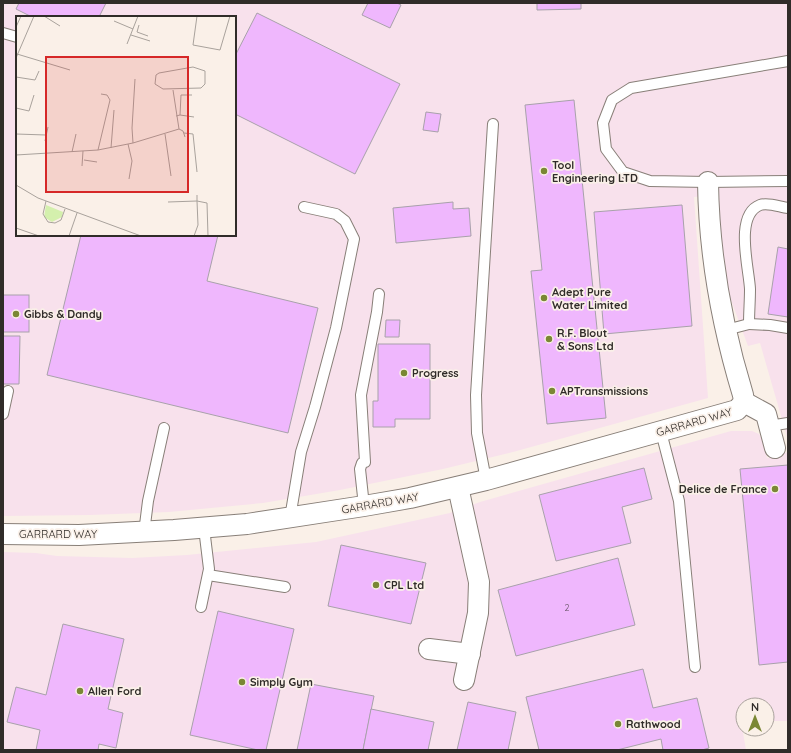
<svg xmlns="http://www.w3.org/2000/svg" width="791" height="753" viewBox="0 0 791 753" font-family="Quicksand,sans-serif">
  <rect width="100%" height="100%" fill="#faf0e8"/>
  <g fill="#f8e1ec" fill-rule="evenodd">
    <path d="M3,3H788V440L760,343L748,346L731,300L723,270L718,233L719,195L694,197L708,398L513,452L443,469L340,490L263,503L169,512L90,515L3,516ZM17,17H235V235H17Z"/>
    <polygon points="731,431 752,431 759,434 764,442 767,458 788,452 788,721 767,721 767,705 743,705 743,721 741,721 746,750 3,750 3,552 36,553 57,556 132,558 187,555 316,542 450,513 480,502"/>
  </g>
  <g fill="#efb7fd" stroke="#a8a1aa">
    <polygon points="19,3 106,3 99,17 32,17 16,9"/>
    <polygon points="368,3 397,3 401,5 390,28 362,15"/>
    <polygon points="537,3 581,3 581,9 537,10"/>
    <polygon points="257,13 400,84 355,174 235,114 235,56"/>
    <polygon points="574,100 606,418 547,424 531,271 542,270 525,105"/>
    <polygon points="426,112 441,114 438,132 423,130"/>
    <polygon points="453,202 453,209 469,208 471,236 396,243 393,208"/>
    <polygon points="682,205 692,326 604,334 594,212"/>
    <polygon points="81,235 218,235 207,281 318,308 288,433 47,375"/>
    <polygon points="778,247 788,249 788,317 768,314"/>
    <rect x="3" y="295" width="26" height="37"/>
    <polygon points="386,320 400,320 399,337 385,337"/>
    <polygon points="3,336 20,336 19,384 3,384"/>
    <polygon points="378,344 430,344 430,419 395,419 395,427 373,427 373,401 378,401"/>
    <polygon points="788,465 788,662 759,665 740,469"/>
    <polygon points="644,468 652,499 622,507 631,543 556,561 539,495"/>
    <polygon points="341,545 426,563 411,624 328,606"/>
    <polygon points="618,558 635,625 516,656 498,590"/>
    <polygon points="218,611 294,629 266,750 258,750 190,735"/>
    <polygon points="63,624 124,639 108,709 123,713 116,748 99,744 98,750 36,750 40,730 7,722 16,687 46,695"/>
    <polygon points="643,669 653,708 697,698 709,748 702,750 663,750 661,739 617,750 539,750 526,697"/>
    <polygon points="311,684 374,696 363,750 297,750"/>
    <polygon points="468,702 516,712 508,750 457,750"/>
    <polygon points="371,709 434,722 428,750 363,750"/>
  </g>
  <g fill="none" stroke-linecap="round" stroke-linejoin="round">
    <defs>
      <g id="service">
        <polyline points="3,33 17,37"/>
        <polyline points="788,61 631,88 612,100 603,123 606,149 623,172 650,181 708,182 788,181"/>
        <polyline points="749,324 770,325 788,328"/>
        <path d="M726,330L749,324C749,312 750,301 750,289C749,268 734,215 760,205C768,202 780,207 788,208"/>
        <polyline points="3,414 8,391"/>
        <polyline points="769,426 788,423"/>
        <polyline points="661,432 679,501 695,667"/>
        <polyline points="486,480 477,433 476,395 493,124"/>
        <polyline points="364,506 360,469 362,463 365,462 361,395 377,312 379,294"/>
        <polyline points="290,518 301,452 315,407 336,328 354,239 345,221 336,214 304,207"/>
        <polyline points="144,533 148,501 164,428"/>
        <polyline points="208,575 285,587"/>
        <polyline points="201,607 209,569 204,528"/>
      </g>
      <g id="minor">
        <polyline points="744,402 766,414 775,448"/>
        <polyline points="458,487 479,582 478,613 464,680"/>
        <path d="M3,534L79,535L174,530L247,524L364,506L410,498L486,480L737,410L744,402L743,395C722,326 709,255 708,182"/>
        <polyline points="429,649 470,654"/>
      </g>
    </defs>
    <use href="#service" stroke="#887f78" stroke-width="12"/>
    <use href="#minor" stroke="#887f78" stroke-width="22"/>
    <use href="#service" stroke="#fff" stroke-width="10"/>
    <use href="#minor" stroke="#fff" stroke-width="20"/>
  </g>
  <g fill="#7a8734" stroke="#faf0e8" stroke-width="1.5">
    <circle cx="544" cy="171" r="4"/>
    <circle cx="544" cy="298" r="4"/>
    <circle cx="16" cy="314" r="4"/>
    <circle cx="549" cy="339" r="4"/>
    <circle cx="404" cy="373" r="4"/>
    <circle cx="552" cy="391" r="4"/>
    <circle cx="775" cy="489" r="4"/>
    <circle cx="376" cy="585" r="4"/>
    <circle cx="242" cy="682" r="4"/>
    <circle cx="80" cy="691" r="4"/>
    <circle cx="618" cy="724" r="4"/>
  </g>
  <g text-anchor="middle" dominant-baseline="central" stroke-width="3.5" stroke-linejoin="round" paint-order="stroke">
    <g font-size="9" fill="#604f5e">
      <text x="567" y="607">2</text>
    </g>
    <g font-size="11" font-weight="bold" fill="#302c29" stroke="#faf0e8" text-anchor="start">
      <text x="552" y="165">Tool<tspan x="552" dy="13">Engineering LTD</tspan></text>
      <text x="552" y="292">Adept Pure<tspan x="552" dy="13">Water Limited</tspan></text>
      <text x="24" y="314">Gibbs &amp; Dandy</text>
      <text x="557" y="333">R.F. Blout<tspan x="557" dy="13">&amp; Sons Ltd</tspan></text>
      <text x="412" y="373">Progress</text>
      <text x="560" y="391">APTransmissions</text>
      <text x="767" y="489" text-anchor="end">Delice de France</text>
      <text x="384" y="585">CPL Ltd</text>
      <text x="250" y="682">Simply Gym</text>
      <text x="88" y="691">Allen Ford</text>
      <text x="626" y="724">Rathwood</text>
    </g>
    <g font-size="11" fill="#302c29" stroke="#faf0e8">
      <text transform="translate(694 422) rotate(-16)">GARRARD WAY</text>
      <text transform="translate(380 503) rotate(-10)">GARRARD WAY</text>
      <text x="58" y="534">GARRARD WAY</text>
    </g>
  </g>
  <g transform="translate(16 16)">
    <rect width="220" height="220" fill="#faf0e8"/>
    <path d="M30,189L47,196L46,201L36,206L28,201Z" fill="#d4f0ad"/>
    <path fill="none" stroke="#a9a29c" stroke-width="1" d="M28,0L44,10M181,0L177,29L204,34L214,0M98,5L117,13M123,9L121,16L132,20M0,11L5,0M115,19L134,25M111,28L122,0M1,38L54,54M0,42L18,0M177,51L189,55V68L185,72L147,73L139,68L140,59L143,57ZM0,61L19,64L23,55M157,74L163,113L167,115L169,121M0,92L13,95L18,79M164,99L178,101M160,100L164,99L165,79H176M168,117L177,118L181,156M0,118L30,119M149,118L155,160M29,125L32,111M117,127L116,112L119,63M112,128L116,145L113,163M95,132L98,94M82,134L94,84L91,79L85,78M56,136L60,118M0,139L82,134L117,127L163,113M68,144L81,146M66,150L67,135M0,169L22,182L125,220M181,179V185L191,187L192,220M30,185L27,198L32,206L39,207L45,204L49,193M152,186L181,185L182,209L178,220M0,212L23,220M53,220L61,197"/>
    <path fill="#d62828" fill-opacity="0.15" stroke="#d62828" stroke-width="2" d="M30,41H172V176H30Z"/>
    <rect width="220" height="220" fill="none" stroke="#302c29" stroke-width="2"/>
  </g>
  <rect width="791" height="753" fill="none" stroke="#302c29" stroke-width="8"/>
  <g transform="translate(755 717)"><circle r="19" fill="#faf0e8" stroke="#a9a29c"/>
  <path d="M0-3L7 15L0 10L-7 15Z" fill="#7a8734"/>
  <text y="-6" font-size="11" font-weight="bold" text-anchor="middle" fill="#302c29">N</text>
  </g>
</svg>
